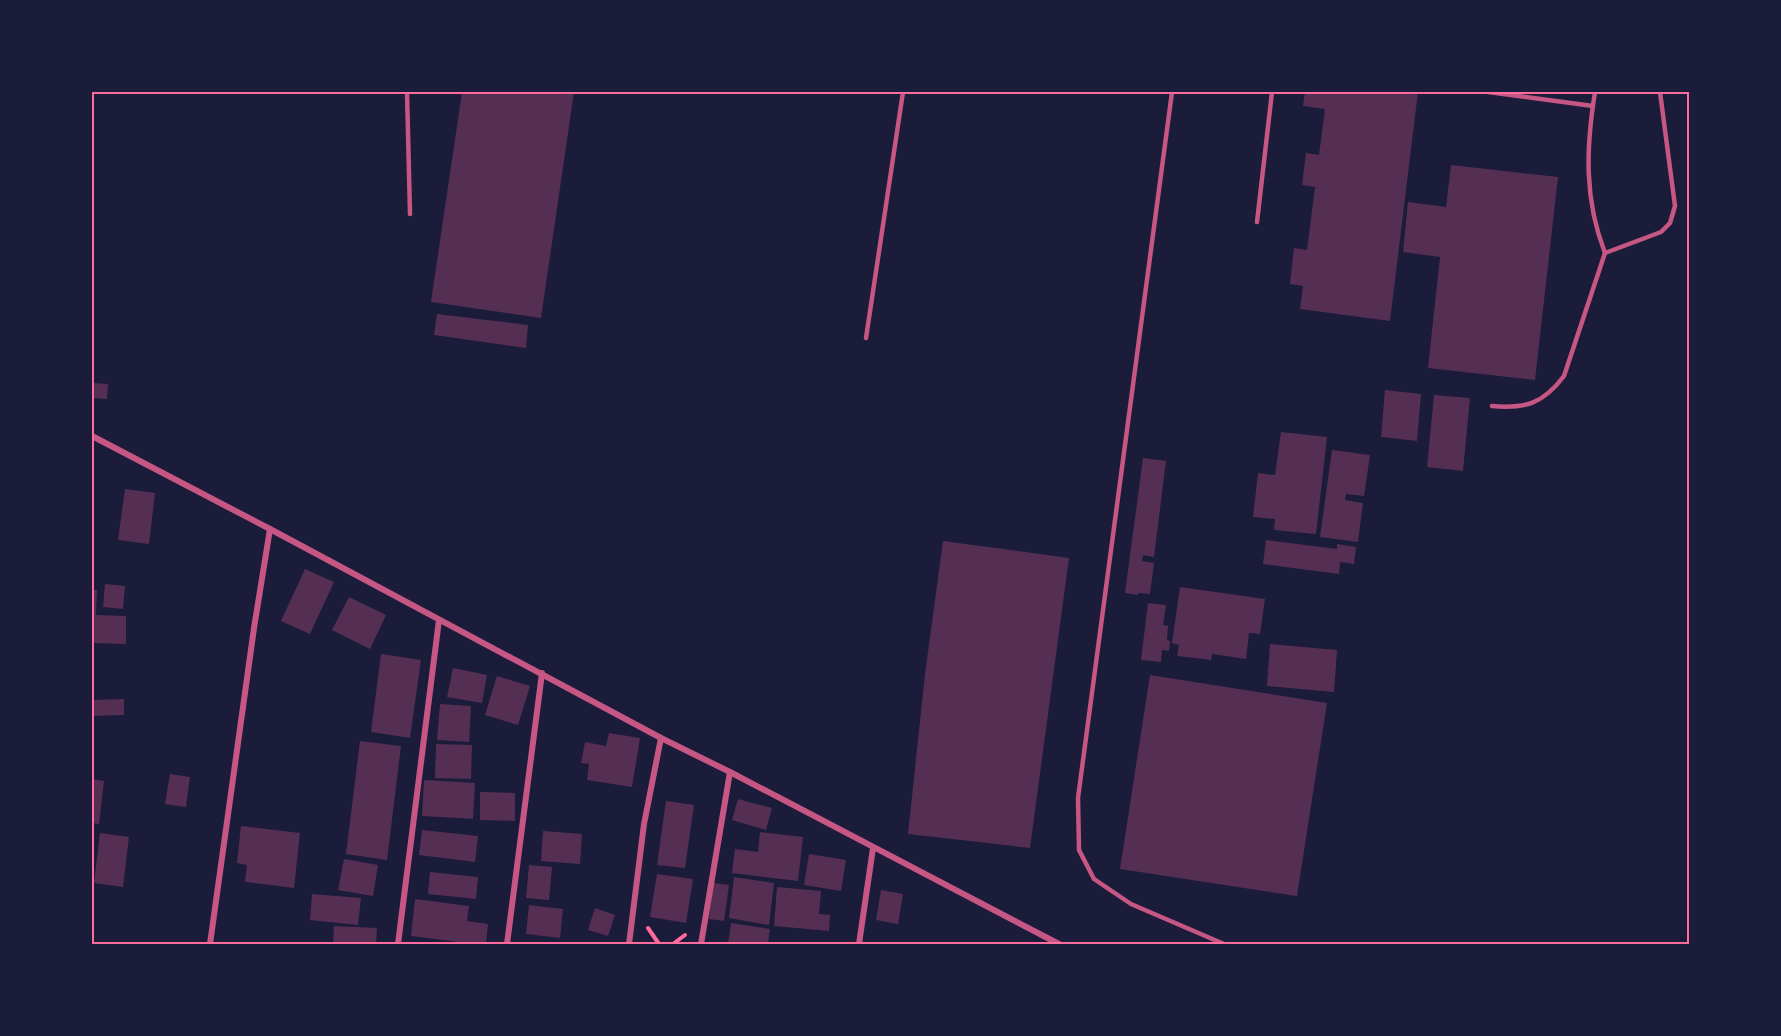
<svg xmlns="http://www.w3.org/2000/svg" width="1781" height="1036" viewBox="0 0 1781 1036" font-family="'Alegreya Sans',sans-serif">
  <rect width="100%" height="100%" fill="#1b1b3a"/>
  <g fill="#542f53">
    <polygon points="462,92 574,92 541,318 431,302"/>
    <polygon points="1305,92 1418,92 1390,321 1300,309 1303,286 1290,284 1294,248 1307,250 1315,187 1302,185 1306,153 1319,155 1325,109 1303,106"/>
    <polygon points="1451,165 1558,177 1535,380 1428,368 1440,257 1403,252 1408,202 1446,207"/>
    <polygon points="437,314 528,325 526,348 434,335"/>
    <polygon points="92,383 108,384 107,399 92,398"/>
    <polygon points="1385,390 1421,394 1417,441 1381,437"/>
    <polygon points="1434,395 1470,398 1463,471 1427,467"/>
    <polygon points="1281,432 1327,437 1316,534 1274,530 1275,519 1253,517 1258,473 1275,475"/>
    <polygon points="1332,450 1370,455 1364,496 1346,494 1345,500 1363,503 1358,542 1320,537"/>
    <polygon points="1143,458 1166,461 1154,557 1143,555 1142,561 1154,563 1150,594 1138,593 1138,595 1125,593"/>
    <polygon points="125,489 155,493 149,544 118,540"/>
    <polygon points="1266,540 1337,549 1337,544 1356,547 1354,564 1340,562 1339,574 1263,564"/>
    <polygon points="943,541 1069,558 1030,848 908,834 925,674"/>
    <polygon points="305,569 334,582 310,634 281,621"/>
    <polygon points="105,584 125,586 123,609 103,607"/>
    <polygon points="1180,587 1265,599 1260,634 1249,633 1246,659 1212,654 1211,660 1177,656 1179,645 1172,643"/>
    <polygon points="92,590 97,590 96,615 126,616 126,644 92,643"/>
    <polygon points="349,597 386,615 370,649 332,630"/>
    <polygon points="1148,603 1166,605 1163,625 1168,626 1167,640 1170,641 1169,651 1162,650 1161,662 1141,660"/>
    <polygon points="1270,644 1337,650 1334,692 1267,686"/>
    <polygon points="381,654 421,660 410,738 371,732"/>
    <polygon points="453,668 487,675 482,703 447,697"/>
    <polygon points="1150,675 1327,703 1297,896 1120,869"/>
    <polygon points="497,676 530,686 518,725 485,715"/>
    <polygon points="124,699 124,715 92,716 92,700"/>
    <polygon points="440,704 471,706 469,742 437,740"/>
    <polygon points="609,733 640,738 632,787 587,780 589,764 581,763 585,742 606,746"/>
    <polygon points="360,741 401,746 387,860 346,854"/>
    <polygon points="436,744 472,745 471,779 435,778"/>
    <polygon points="170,774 190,777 186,807 165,804"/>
    <polygon points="92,779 104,781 99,824 92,823"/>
    <polygon points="424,780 475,783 473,819 422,816"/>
    <polygon points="480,792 515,793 515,821 480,820"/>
    <polygon points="738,799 772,808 766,830 732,820"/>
    <polygon points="666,801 694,805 685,868 657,865"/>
    <polygon points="241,826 300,833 294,888 245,882 247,865 237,863"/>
    <polygon points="422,830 478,836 475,862 419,855"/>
    <polygon points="543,831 582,834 580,864 541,861"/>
    <polygon points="760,832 803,837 798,881 732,873 735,849 758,852"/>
    <polygon points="100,833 129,837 123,887 94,883"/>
    <polygon points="809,854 846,860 841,891 804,885"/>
    <polygon points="344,859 378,865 373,896 338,890"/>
    <polygon points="529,865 552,867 549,900 526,898"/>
    <polygon points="430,872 478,877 476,899 428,894"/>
    <polygon points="657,874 693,879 686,923 650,917"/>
    <polygon points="734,877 774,883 769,925 729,918"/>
    <polygon points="713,883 729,885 724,921 709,919"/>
    <polygon points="777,887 821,891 819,914 830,915 829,931 774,926"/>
    <polygon points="881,890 903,894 898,924 876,920"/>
    <polygon points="312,894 361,898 358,925 310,920"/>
    <polygon points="415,899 469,906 467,921 488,924 486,944 474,944 411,936"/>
    <polygon points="529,905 563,909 560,938 526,934"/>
    <polygon points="595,908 615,915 608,936 588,930"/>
    <polygon points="731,923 770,929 768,944 728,944"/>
    <polygon points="334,926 377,928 376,944 333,944"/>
  </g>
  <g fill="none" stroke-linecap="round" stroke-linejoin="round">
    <g stroke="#ff6b9d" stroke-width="4">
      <polyline points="648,928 659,944"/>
      <polyline points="673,944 685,935"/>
    </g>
    <g stroke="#c65784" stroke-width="4.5">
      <polyline points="407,92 410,214"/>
      <polyline points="1172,92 1078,798 1079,850 1094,879 1131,904 1224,944"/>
      <polyline points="1488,92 1593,106"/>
      <path d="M1595,92C1586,148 1584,199 1605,253L1661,232L1670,223L1675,206L1660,92"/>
      <polyline points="1257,222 1272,92"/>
      <polyline points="866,338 903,92"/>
      <path d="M1492,406C1525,409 1543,404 1564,376L1605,253"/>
    </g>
    <g stroke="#c65784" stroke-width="6">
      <polyline points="92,436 270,529 661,738 730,772 1059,944"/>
      <polyline points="210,944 254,628 270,529"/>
      <polyline points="398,944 439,620"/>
      <polyline points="507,944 542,673"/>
      <polyline points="629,944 644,824 661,738"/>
      <polyline points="701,944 730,772"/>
      <polyline points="859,944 873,848"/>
    </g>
  </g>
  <rect width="1781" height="1036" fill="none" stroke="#1b1b3a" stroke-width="186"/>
  <rect x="93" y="93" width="1595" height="850" fill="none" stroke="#ff6b9d" stroke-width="2"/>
</svg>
